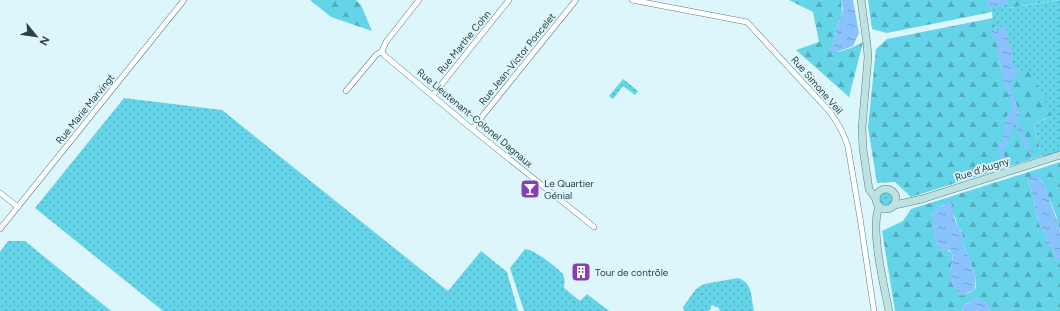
<svg xmlns="http://www.w3.org/2000/svg" width="1060" height="311" viewBox="0 0 1060 311" font-family="Figtree,sans-serif">
  <defs>
    <pattern id="grass-dots" width="8" height="8" patternUnits="userSpaceOnUse"><rect width="8" height="8" fill="#64d4e8"/><path d="M2 2h.1M6 6h.1" fill="none" stroke="#53adbe" stroke-width="1.8" stroke-linecap="round"/></pattern>
    <pattern id="forest-firs" width="22" height="20" patternUnits="userSpaceOnUse"><rect width="22" height="20" fill="#64d4e8"/><path d="M5 1l3.5 6h-7zM16 11l3.5 6h-7z" fill="#53adbe"/></pattern>
    <pattern id="water-ripples" width="26" height="14" patternUnits="userSpaceOnUse"><rect width="26" height="14" fill="#8ac2fe"/><path d="M2 4q2-2 4 0t4 0M15 11q2-2 4 0t4 0" fill="none" stroke="#719fcf"/></pattern>
  </defs>
  <rect width="100%" height="100%" fill="#dcf6fc"/>
  <g fill="url(#grass-dots)">
    <polygon points="990,0 1005,0 1009,8 1060,0 1060,155 1042,156 1033,125 1051,116 1001,71"/>
    <polygon points="623,79 638,91 635,95 623,86 613,99 609,96"/>
    <polygon points="124,98 222,110 448,291 481,251 507,272 518,311 163,311 35,208"/>
    <circle cx="886" cy="199" r="7"/>
    <polygon points="8,241 25,241 111,311 0,311 0,252"/>
    <path d="M525,249C535,250 555,266 562,273C565,277 565,283 564,288L580,301L587,294L609,311H524L510,268Z"/>
    <path d="M738,278C753,283 751,297 754,311H720L718,307H715L714,305L711,306V309L709,310V311H684L683,307L696,289L704,284Z"/>
  </g>
  <g fill="url(#forest-firs)" fill-rule="evenodd">
    <polygon points="310,0 356,0 361,5 372,31 331,17"/>
    <polygon points="789,0 841,0 842,11 841,17 836,27 835,38 831,47 838,52 851,48 863,42 849,97 796,50 819,42 813,12"/>
    <polygon points="868,0 990,0 992,12 887,33 872,29"/>
    <polygon points="1005,0 1058,0 1008,8"/>
    <polygon points="993,18 1001,71 1029,70 1052,115 1033,125 1042,156 911,197 895,182 877,183 868,127 876,49 887,39"/>
    <path d="M1060,162V232L1056,215L1042,181L1039,178L1028,181L1034,198L1035,210L1039,224L1046,236V241L1053,251L1055,257L1060,260V311H990C988,303 982,300 975,298L968,303L965,304L962,309L963,311H895L882,231L903,221L911,209ZM946,204L954,214L958,227L962,232V241L975,274L976,288L971,292L964,295L949,274L952,262V253L947,250L940,251L937,247L932,214L941,206Z"/>
  </g>
  <g fill="url(#water-ripples)">
    <polygon points="841,0 853,0 859,33 853,46 834,53 829,50 835,39 836,27 841,17 843,9"/>
    <path d="M988,0H1007V2C1004,6 998,9 993,5L989,7L987,5Z"/>
    <polygon points="1004,25 1006,28 1013,57 1012,64 1018,72 1015,77 1011,81 1010,86 1019,111 1018,121 1032,152 1031,154 1023,142 1014,122 1013,121 1008,143 1004,148 1003,151 1007,164 1005,165 999,155 998,147 1003,139 1007,115 1012,111 1012,103 1005,87 996,42 991,32 994,29 998,30"/>
    <polygon points="1035,175 1042,181 1046,190 1058,223 1060,232 1060,260 1056,261 1054,259 1055,257 1053,251 1046,243 1046,236 1039,224 1035,210 1034,198 1028,181 1030,177"/>
    <path d="M948,201L951,202C953,206 953,210 954,215C954,222 959,228 963,234L962,241L975,274V289L962,296L959,295C954,287 946,278 950,269C952,263 953,259 952,253L949,250L940,251L937,248L932,217C933,206 944,208 948,201Z"/>
    <path d="M975,298C983,300 988,302 990,311H963L961,307L963,305L968,303Z"/>
  </g>
  <g fill="none" stroke-linecap="round" stroke-linejoin="round">
    <defs>
      <g id="street">
        <path d="M632,0L747,22L830,112C838,123 844,133 848,147L860,218L874,311"/>
        <polyline points="382,51 384,55 472,129 594,227"/>
        <polyline points="346,91 376,55 382,51 386,42 419,0"/>
        <polyline points="433,95 509,0"/>
        <polyline points="472,129 576,0"/>
        <polyline points="0,193 18,207"/>
        <polyline points="0,229 184,0"/>
      </g>
      <g id="secondary">
        <polyline points="861,0 867,44 868,57 862,128 863,149 869,189 876,199"/>
        <circle cx="886" cy="199" r="10"/>
        <polyline points="895,205 922,199 1060,155"/>
        <path d="M879,207C870,228 884,286 889,311"/>
      </g>
    </defs>
    <use href="#street" stroke="#567f87" stroke-width="6"/>
    <use href="#secondary" stroke="#567f87" stroke-width="8"/>
    <use href="#street" stroke="#fff" stroke-width="5"/>
    <use href="#secondary" stroke="#bde2e1" stroke-width="7"/>
  </g>
  <defs>
    <symbol id="bar-square" viewBox="-11 -11 22 22"><rect x="-9" y="-9" width="18" height="18" rx="4" fill="#883fb2" stroke="#dcf6fc"/><path d="M-6-5H6L.8 .8V4.5H3.5V6h-7V4.5H-.8V.8Z" fill="#fff"/></symbol>
    <symbol id="building-square" viewBox="-11 -11 22 22"><rect x="-9" y="-9" width="18" height="18" rx="4" fill="#883fb2" stroke="#dcf6fc"/><path d="M-4-6H4V6H1V3H-1V6H-4ZM-2.5-4.3h1.7v1.8h-1.7ZM.8-4.3h1.7v1.8H.8ZM-2.5-1h1.7V.8h-1.7ZM.8-1h1.7V.8H.8Z" fill="#fff"/></symbol>
  </defs>
  <g fill-rule="evenodd">
    <use href="#bar-square" x="519" y="178" width="22" height="22"/>
    <use href="#building-square" x="570" y="261" width="22" height="22"/>
  </g>
  <g text-anchor="middle" dominant-baseline="central" stroke-width="3.5" stroke-linejoin="round" paint-order="stroke">
    <g font-size="10" fill="#2e3f43" stroke="#dcf6fc">
      <text transform="translate(464 42) rotate(-51)">Rue Marthe Cohn</text>
      <text transform="translate(517 59) rotate(-51)">Rue Jean-Victor Poncelet</text>
      <text transform="translate(817 85) rotate(49)">Rue Simone Veil</text>
      <text transform="translate(85 109) rotate(-51)">Rue Marie Marvingt</text>
      <text transform="translate(475 118) rotate(40)">Rue Lieutenant-Colonel Dagnaux</text>
      <text transform="translate(982 169) rotate(-18)">Rue d'Augny</text>
    </g>
    <g font-size="10" fill="#2e3f43" stroke="#dcf6fc" text-anchor="start">
      <text x="544" y="183">Le Quartier<tspan x="544" dy="12">Génial</tspan></text>
      <text x="595" y="272">Tour de contrôle</text>
    </g>
  </g>
  <g transform="translate(36 36) rotate(119)" stroke="#dcf6fc" stroke-width="3" paint-order="stroke">
  <path d="M0-3L7 15L0 10L-7 15Z" fill="#2e3f43"/>
  <text y="-6" font-size="11" font-weight="bold" text-anchor="middle" fill="#2e3f43">N</text>
  </g>
</svg>
